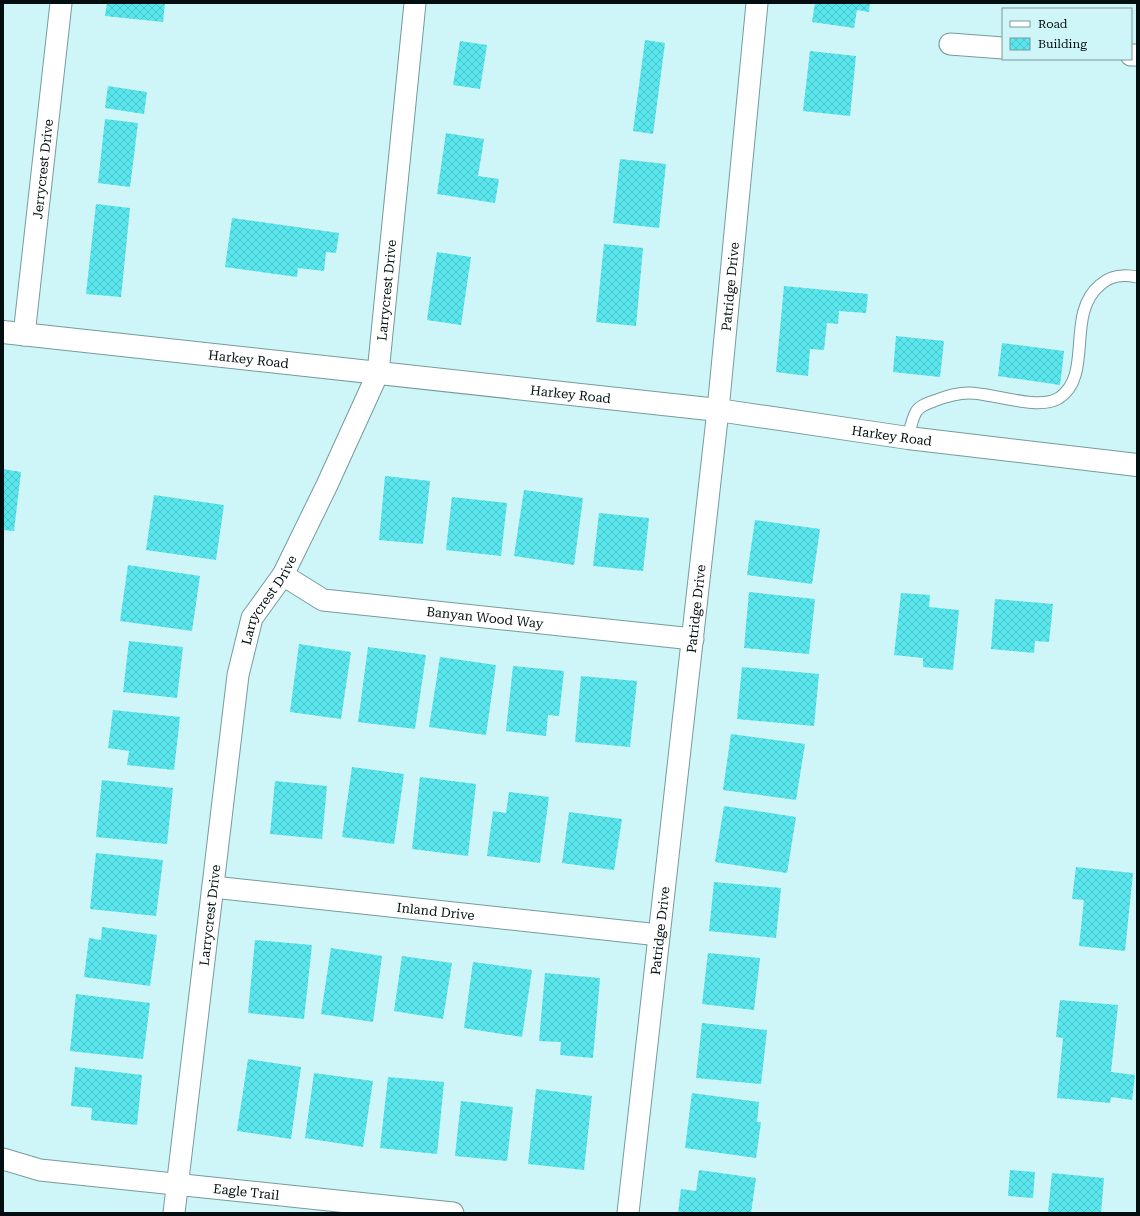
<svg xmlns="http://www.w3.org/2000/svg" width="1140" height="1216" viewBox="0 0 1140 1216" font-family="'Roboto Serif',serif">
  <defs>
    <pattern id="building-cross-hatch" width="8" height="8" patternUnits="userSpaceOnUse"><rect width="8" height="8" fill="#59e6ed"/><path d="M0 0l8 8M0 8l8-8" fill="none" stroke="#4cc4ca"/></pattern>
  </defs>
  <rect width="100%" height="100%" fill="#cef5f7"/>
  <g fill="url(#building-cross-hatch)">
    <polygon points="107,3 165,3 163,22 105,16"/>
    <polygon points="815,3 870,3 869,12 857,10 854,28 812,22"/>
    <polygon points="645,40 665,43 653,134 633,131"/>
    <polygon points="460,41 487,45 480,89 453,85"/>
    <polygon points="810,51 856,56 850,116 803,111"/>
    <polygon points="108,86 147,92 144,114 105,108"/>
    <polygon points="105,119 138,123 130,187 98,183"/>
    <polygon points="446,133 484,139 478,176 499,179 495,203 437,194"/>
    <polygon points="620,159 666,164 659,228 613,223"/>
    <polygon points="96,204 130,208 121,297 86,294"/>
    <polygon points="232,218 339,233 336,253 326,252 324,271 298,268 297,277 225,267"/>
    <polygon points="604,244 643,248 636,326 596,322"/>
    <polygon points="437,252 471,257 461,325 427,320"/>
    <polygon points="784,286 868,294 866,313 839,311 838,324 827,323 824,350 810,349 808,376 776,372"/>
    <polygon points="896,336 944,341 940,377 893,372"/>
    <polygon points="1002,343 1064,351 1060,385 998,376"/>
    <polygon points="3,469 21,472 14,531 3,530"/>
    <polygon points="385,476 430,481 423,544 379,540"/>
    <polygon points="524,490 583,498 574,565 514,556"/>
    <polygon points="154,495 224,505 216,560 146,550"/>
    <polygon points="452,497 507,503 501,556 446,550"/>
    <polygon points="599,513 649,518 643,571 593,566"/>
    <polygon points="755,520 820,529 812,584 747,575"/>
    <polygon points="128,565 200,576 192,631 120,621"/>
    <polygon points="749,592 815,599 809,654 744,648"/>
    <polygon points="901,593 930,595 929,607 959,610 953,670 923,667 923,658 894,655"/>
    <polygon points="995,599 1053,604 1049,642 1035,641 1034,653 991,649"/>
    <polygon points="129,641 183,647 177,698 123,692"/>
    <polygon points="299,644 351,652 341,719 290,712"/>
    <polygon points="368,647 426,655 415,729 358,722"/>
    <polygon points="440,657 496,665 486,735 429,727"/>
    <polygon points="513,666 564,671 559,716 548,715 546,736 506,731"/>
    <polygon points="742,667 819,674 814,726 737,719"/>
    <polygon points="581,676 637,681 630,747 575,742"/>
    <polygon points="113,710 180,717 174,770 127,765 129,751 108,748"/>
    <polygon points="731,734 805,744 796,800 723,790"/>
    <polygon points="352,767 404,774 394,844 342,837"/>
    <polygon points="420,777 476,784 468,856 412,849"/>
    <polygon points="102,780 173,788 167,844 96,837"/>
    <polygon points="275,781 327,786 322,839 270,834"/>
    <polygon points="509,792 549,797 540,863 487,856 493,811 506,813"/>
    <polygon points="724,806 796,817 787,873 715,862"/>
    <polygon points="569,812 622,819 614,870 562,863"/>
    <polygon points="96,853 163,860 156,916 90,909"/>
    <polygon points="1076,867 1133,873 1125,951 1079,946 1084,900 1072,899"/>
    <polygon points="714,882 781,888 776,938 709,931"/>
    <polygon points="102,927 157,935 150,986 84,977 89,938 101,940"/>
    <polygon points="255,940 312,945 304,1019 248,1013"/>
    <polygon points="331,948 382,956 373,1022 321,1014"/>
    <polygon points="708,953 760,958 754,1010 702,1004"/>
    <polygon points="402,956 452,963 443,1019 394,1011"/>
    <polygon points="473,962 532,970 522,1037 464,1028"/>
    <polygon points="545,973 600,978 593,1058 560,1055 561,1042 539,1041"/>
    <polygon points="76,994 150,1003 143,1059 70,1051"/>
    <polygon points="1060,1000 1118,1005 1111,1072 1135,1075 1132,1100 1111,1097 1110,1103 1057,1098 1063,1038 1056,1037"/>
    <polygon points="702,1023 767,1030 761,1084 696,1078"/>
    <polygon points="248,1059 301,1067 291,1139 237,1131"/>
    <polygon points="75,1067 142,1075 137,1125 91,1120 92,1108 71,1106"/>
    <polygon points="314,1073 373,1081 363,1147 305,1138"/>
    <polygon points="388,1077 444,1082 437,1154 380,1148"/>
    <polygon points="536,1089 592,1096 584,1170 528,1164"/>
    <polygon points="692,1093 759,1102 757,1122 761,1122 756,1158 685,1148"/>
    <polygon points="461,1101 513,1107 507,1161 455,1156"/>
    <polygon points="699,1170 756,1178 751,1213 678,1213 681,1189 696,1191"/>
    <polygon points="1010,1170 1035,1172 1033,1198 1008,1196"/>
    <polygon points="1052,1173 1104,1178 1101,1213 1048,1213"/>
  </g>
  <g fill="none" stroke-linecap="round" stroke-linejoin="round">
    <defs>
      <path id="lane" d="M908,438C910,430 912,419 916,412C919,406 928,403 934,401C944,397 958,393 969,393C993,393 1038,411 1059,398C1094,375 1065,314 1100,285C1111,275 1123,274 1137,277"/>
      <g id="street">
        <polyline points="950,44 1003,48"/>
        <polyline points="1131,55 1137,55"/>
        <path id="s1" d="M24,335L61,3"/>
        <path id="s2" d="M283,575L323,600L693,639"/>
        <path id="s3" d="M213,887L659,935"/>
        <path id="s4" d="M3,1159L40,1170L453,1213"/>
        <path id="s5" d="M174,1213L238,675L252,618L283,575L327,485L378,373L415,3"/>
        <path id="s6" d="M628,1213L718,410L757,3"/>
      </g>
      <g id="secondary">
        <path id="s7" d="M3,332L718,410L908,438L1137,465"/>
      </g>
    </defs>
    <use href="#lane" stroke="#769b9d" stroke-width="13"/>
    <use href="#street" stroke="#769b9d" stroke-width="23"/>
    <use href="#secondary" stroke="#769b9d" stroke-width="24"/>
    <use href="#lane" stroke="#fff" stroke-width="11"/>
    <use href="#street" stroke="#fff" stroke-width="21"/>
    <use href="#secondary" stroke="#fff" stroke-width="22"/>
  </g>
  <g text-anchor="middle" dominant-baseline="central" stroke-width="3.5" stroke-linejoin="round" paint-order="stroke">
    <g font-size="13" fill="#020e0f" stroke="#cef5f7">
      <text stroke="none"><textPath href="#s1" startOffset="167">Jerrycrest Drive</textPath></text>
      <text stroke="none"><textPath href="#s6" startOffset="932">Patridge Drive</textPath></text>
      <text stroke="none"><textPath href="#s5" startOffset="960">Larrycrest Drive</textPath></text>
      <text stroke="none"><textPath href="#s7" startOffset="247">Harkey Road</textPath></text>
      <text stroke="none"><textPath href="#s7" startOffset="571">Harkey Road</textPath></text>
      <text stroke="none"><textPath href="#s7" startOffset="895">Harkey Road</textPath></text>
      <text stroke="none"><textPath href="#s5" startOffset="624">Larrycrest Drive</textPath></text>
      <text stroke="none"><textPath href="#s6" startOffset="608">Patridge Drive</textPath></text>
      <text stroke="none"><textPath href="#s2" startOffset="210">Banyan Wood Way</textPath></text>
      <text stroke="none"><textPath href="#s3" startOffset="224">Inland Drive</textPath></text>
      <text stroke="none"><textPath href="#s5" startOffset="300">Larrycrest Drive</textPath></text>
      <text stroke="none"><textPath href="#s6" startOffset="284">Patridge Drive</textPath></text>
      <text stroke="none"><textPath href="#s4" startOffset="246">Eagle Trail</textPath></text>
    </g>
  </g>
  <rect width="1140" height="1216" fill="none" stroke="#020e0f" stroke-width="8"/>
  <rect x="1002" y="8" width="130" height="52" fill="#cef5f7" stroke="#7c999a"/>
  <rect x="1010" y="21" width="20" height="6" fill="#ffffff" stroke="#7c999a"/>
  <text x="1038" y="28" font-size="12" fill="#020e0f">Road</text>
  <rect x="1010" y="38" width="20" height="12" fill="url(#building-cross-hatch)" stroke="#7c999a"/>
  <text x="1038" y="48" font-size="12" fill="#020e0f">Building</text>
</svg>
